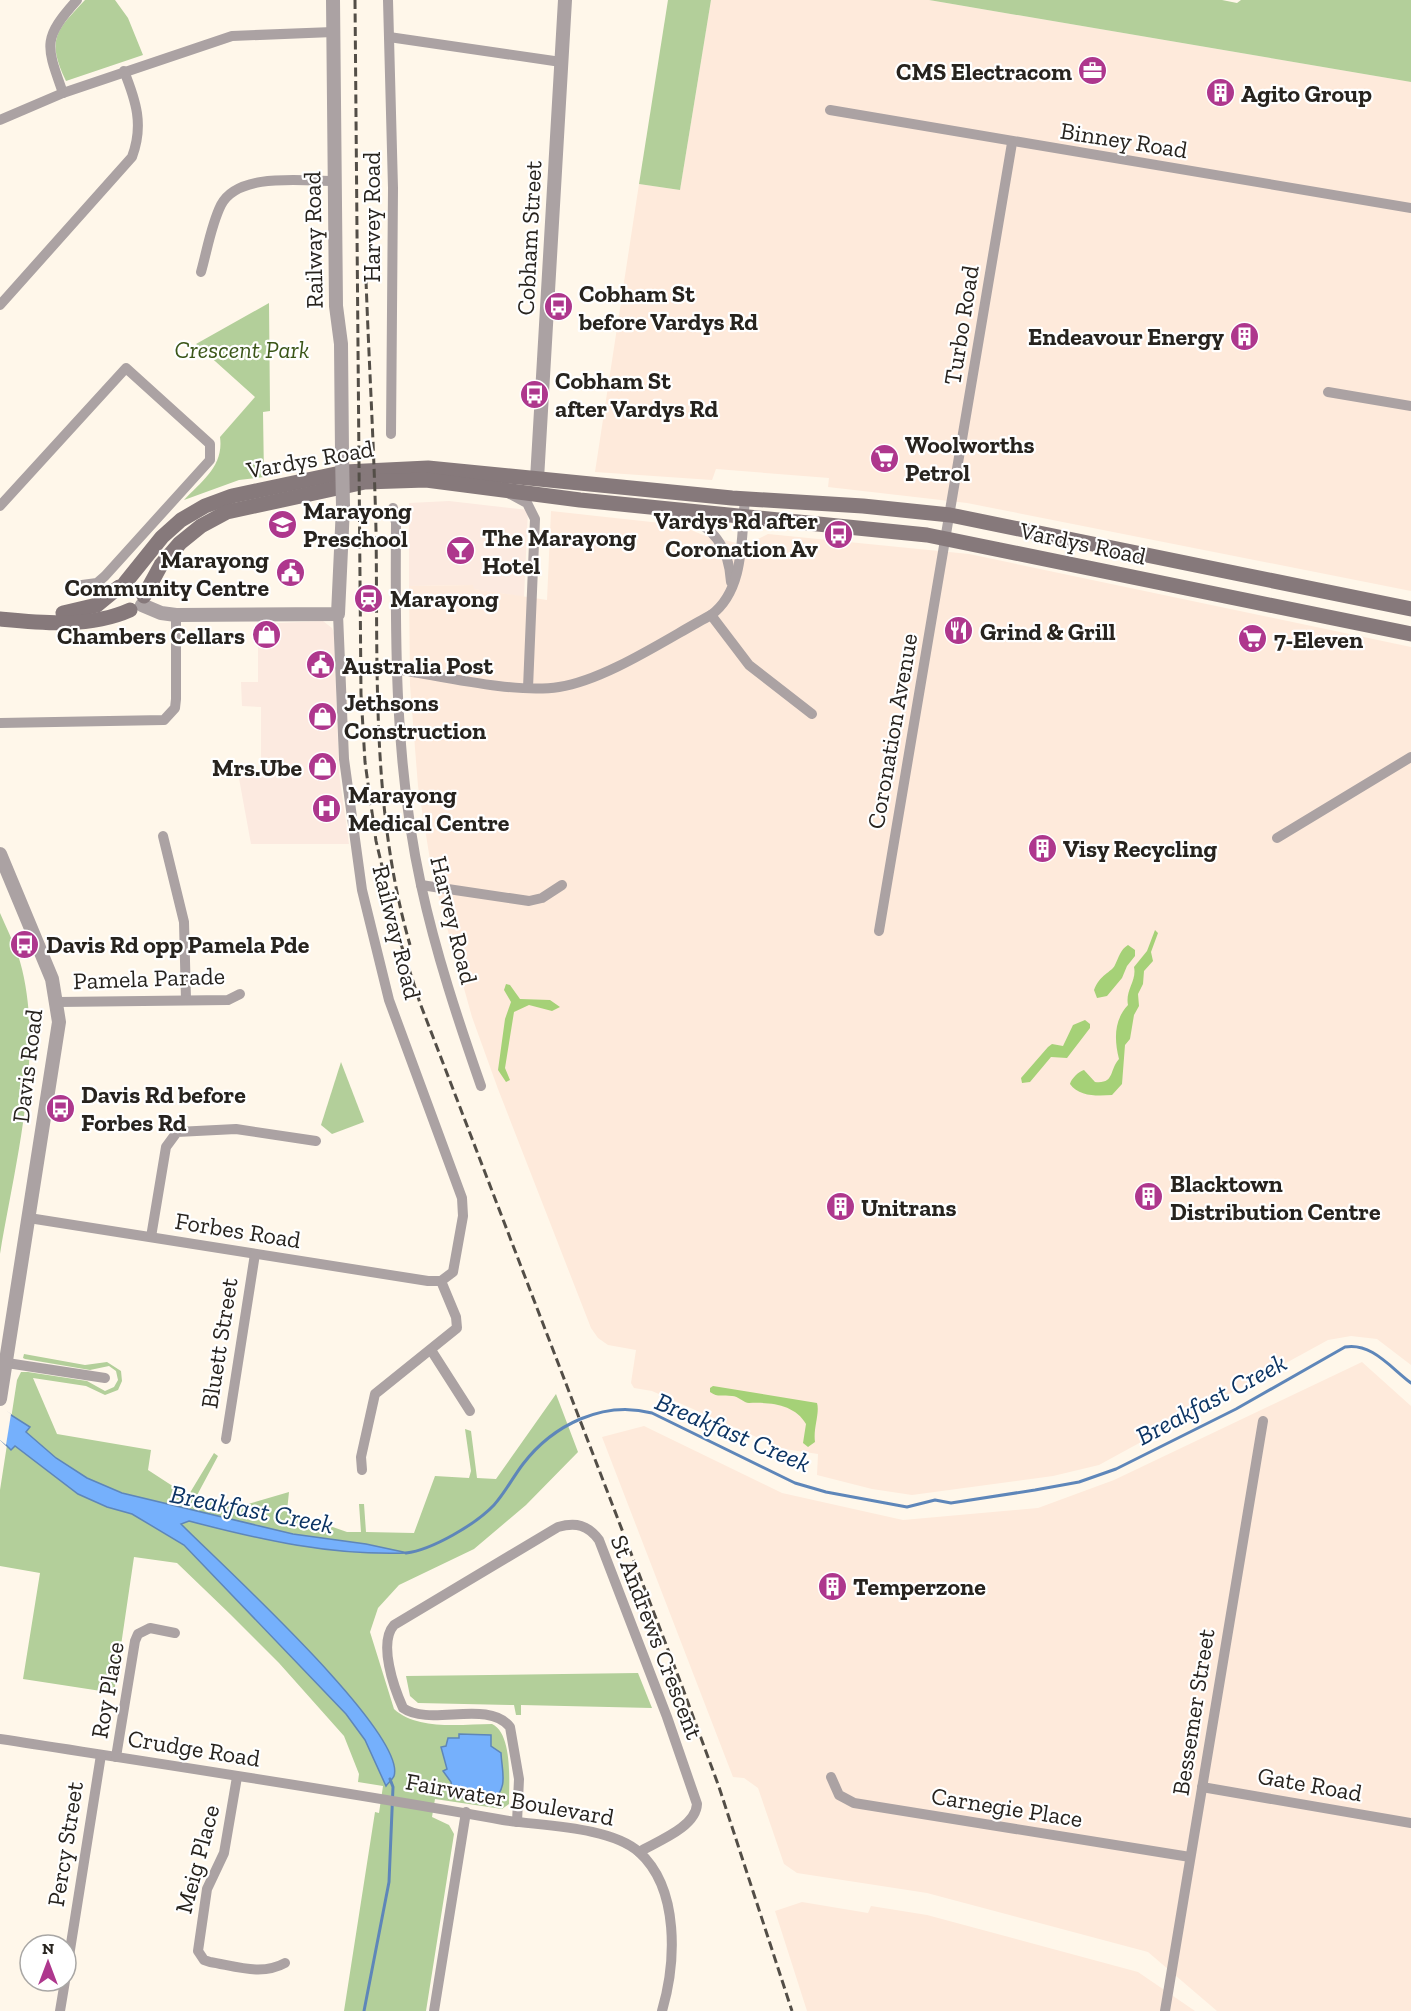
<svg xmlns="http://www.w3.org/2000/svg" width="1411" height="2011" viewBox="0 0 1411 2011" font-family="'Zilla Slab',serif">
  <rect width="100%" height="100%" fill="#fff7ea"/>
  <g fill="#fceae0">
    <polygon points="449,501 528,510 524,597 473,589 473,585 409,586 409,503"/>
    <polygon points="323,621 332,628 334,633 339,773 349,844 251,844 238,773 261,772 261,707 242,706 241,682 258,682 258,624"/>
  </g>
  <g fill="#feeadb">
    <polygon points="711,0 929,0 1411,82 1411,591 967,503 828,487 829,478 716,469 712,480 595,472 639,184 680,190"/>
    <polygon points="551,511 679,525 703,535 754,547 758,539 768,534 969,554 1411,647 1411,1365 1377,1339 1351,1336 1328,1340 1099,1465 1053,1476 912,1495 872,1489 817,1475 818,1454 784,1449 652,1391 634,1388 631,1383 636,1350 608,1345 598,1338 591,1328 498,1089 472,1017 441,906 432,872 418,786 410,685 409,586 473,585 474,589 547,600"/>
    <polygon points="1362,1362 1411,1406 1411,2011 1217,2011 1148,1952 927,1893 797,1873 784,1864 758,1788 744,1778 733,1777 602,1437 644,1426 782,1493 903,1520 1038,1508 1114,1480"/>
    <polygon points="802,1902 868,1913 871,1906 927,1915 1138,1972 1195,2011 807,2011 775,1911"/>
  </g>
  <g fill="#b3cf9a">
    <path d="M85,0H115L128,18L143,55L66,81C46,39 56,31 85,0Z"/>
    <polygon points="668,0 711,0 680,190 639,184"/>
    <polygon points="929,0 1222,0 1237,3 1241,0 1411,0 1411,82"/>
    <path d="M269,303L270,411L263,412L264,477L239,480L184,500C202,481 224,466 220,437L255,397L196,344Z"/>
    <path d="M0,913C6,927 13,941 18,955C47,1045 15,1163 0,1254Z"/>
    <polygon points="341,1062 364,1122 332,1134 321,1125"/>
    <path d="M24,1354L85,1365L107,1362L121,1371L122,1381L118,1390L105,1395L86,1386L33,1378L57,1434L151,1450L148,1470L188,1496L214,1453L218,1456L195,1499L241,1506L289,1492L287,1511L347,1532H361L359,1504H364L366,1532L414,1533L435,1476L469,1478L471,1471L465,1429L471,1431L477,1478L496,1479L556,1394L578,1452L526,1505L474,1549L399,1585L378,1608L370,1632L394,1709C418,1731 462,1724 492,1724C513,1734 509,1783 509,1804L502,1809L435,1799L432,1817L449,1825L454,1834L426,2011H344L375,1812L379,1813L383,1786L358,1782L359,1774L344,1736L279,1663L230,1614L177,1563L134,1557L114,1693L23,1679L40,1573L0,1566V1490L17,1380L21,1372H28L87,1381L105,1391L114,1387L118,1380L116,1371L109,1366L90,1370L25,1359L23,1358Z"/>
    <polygon points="638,1673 652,1708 521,1705 521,1715 516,1715 514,1705 418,1703 410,1696 406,1676"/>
  </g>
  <g fill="#a5d177">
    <path d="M1155,930L1158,933L1151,952L1153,961L1144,971L1143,984L1138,994L1139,1006L1134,1015L1130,1039L1125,1045L1122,1084L1112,1095C1098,1096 1079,1097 1070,1084C1071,1079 1079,1071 1084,1070L1095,1082C1115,1084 1109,1070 1119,1059C1114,1039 1114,1020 1128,1005C1125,990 1137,981 1134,967L1147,951Z"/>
    <path d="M1128,945L1135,950V956L1127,966L1122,978L1107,996L1097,998L1094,990C1100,974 1111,973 1115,965C1119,957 1120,950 1128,945Z"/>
    <polygon points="506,984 510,985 520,999 550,1000 560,1007 552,1011 529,1005 514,1012 505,1068 510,1080 506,1082 498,1070 505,1019 511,1002 504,990"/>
    <polygon points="1085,1020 1090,1024 1090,1028 1067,1058 1051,1057 1030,1082 1022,1083 1021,1078 1048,1047 1052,1044 1063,1046 1073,1025"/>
    <path d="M713,1386L817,1403C820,1413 813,1428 815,1442L808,1447L803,1443L806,1424C795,1404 769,1402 749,1403C744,1403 738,1396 732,1396C723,1394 718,1398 710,1392V1388Z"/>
  </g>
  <g fill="#75b0fc" stroke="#5e86b9" stroke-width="1.5">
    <path d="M0,1408L30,1427L26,1432L56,1458L87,1478L122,1493L293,1534L366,1544L408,1553C333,1556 261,1540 189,1521L181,1524C215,1559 408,1733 394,1776C393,1779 388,1783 386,1786L365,1740L346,1714L184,1545L132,1514L107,1507L78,1494L15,1446L11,1450L0,1439Z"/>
    <path d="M459,1734L491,1735V1746L501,1753C502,1773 509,1788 491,1802L454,1795L451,1782L443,1771L447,1769L441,1747L446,1746L448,1738H459Z"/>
  </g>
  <polygon fill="#fff7ea" points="0,1405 11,1414 6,1445 0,1440"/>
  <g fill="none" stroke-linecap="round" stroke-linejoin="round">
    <g stroke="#5e86b9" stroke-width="3">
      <path d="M406,1553C432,1550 476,1524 494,1505C505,1493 513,1477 523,1464C553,1425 603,1400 652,1413L795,1483L826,1492L907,1507L935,1500L951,1503L1035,1490L1079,1482L1116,1469L1236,1409L1345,1347C1371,1342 1391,1368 1411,1383"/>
      <polyline points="364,2011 389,1882 393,1787 390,1779"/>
    </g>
    <g stroke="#aba2a3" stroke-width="10">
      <polyline points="388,0 393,188 391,434"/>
      <polyline points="389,37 561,62"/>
      <path d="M63,93C46,45 42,39 77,0"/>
      <polyline points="830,110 1411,208"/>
      <polyline points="0,120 63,93 232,36 333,32"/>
      <path d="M201,272C207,251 211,225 221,205C238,172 302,181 334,181"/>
      <path d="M0,305L132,157C144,125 136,101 124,71"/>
      <polyline points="1328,392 1411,406"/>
      <polyline points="510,494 527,503 535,519 528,688"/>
      <polyline points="0,506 126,368 210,444 210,460 105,576 97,583 82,585"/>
      <path d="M393,508L396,523C395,644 395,766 421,885C436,954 458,1020 481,1086"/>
      <path d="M680,514C713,525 729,547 731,582"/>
      <polyline points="711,615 749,665 812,714"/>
      <path d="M395,669C441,676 515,694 559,687C606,680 668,638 711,615C745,590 741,538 745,499"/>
      <polyline points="0,723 164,720 175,708 176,699 176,615"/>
      <polyline points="163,836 184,922 186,1000"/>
      <polyline points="1277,838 1411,757"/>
      <polyline points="421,885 529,901 542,898 562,885"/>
      <polyline points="879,931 1012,143"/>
      <polyline points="58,1002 228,1000 240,994"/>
      <polyline points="29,1218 428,1281 441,1281 453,1272 463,1216 462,1198 389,1000 362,890 344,759 338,614"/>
      <polyline points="151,1237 166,1147 177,1132 236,1129 316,1141"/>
      <polyline points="431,1350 470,1411"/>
      <polyline points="7,1363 105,1378"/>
      <polyline points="226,1439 255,1254"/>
      <polyline points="362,1470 361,1457 375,1394 457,1328 456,1317 441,1281"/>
      <path d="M0,1739C168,1765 336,1790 503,1820C541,1826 610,1826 639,1852C680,1889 676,1963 662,2011"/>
      <polyline points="116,1757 135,1641 138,1634 150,1628 175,1633"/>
      <path d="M237,1777L224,1853L207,1889L198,1951L204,1960L210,1962C235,1966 262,1976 285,1963"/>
      <polyline points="831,1777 839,1795 854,1803 1190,1857"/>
      <polyline points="1202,1787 1411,1823"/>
      <path d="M517,1822L519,1779L510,1727C488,1699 430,1727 403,1708C394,1688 378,1643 394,1625L558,1527C576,1522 588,1525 599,1540L667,1717L697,1804C696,1827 658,1841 639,1852"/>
      <polyline points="66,1975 101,1755"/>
      <polyline points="60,2011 65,1981"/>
      <polyline points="434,2011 466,1812"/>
      <polyline points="1165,2011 1263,1421"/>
    </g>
    <g stroke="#aba2a3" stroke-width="14">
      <polyline points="333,0 336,306 341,344 342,453"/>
      <polyline points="537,479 565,0"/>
      <polyline points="142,605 161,613 176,615 338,614 343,507"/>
      <polyline points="0,854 52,979 59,1022 0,1399"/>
    </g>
    <g stroke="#86797b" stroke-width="15">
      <polyline points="125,583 162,537 181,520 205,506 232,496 345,472 428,468 732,498 863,506 950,515 1411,609"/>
      <polyline points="144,596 161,565 180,543 201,526 227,512 365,482 426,480 580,500 927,535 1411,634"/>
      <polyline points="63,613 97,605 119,587"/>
      <path d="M0,619C42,623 90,628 130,610"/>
    </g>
    <g stroke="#534e47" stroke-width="3" stroke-dasharray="9 4.5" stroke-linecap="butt">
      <polyline points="355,0 361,694 365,762 376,841 400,941 420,1003 680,1681 719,1787 792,2011"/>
      <path d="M366,280C369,363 374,446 376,530C378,669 371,810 410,945"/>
    </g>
    <polyline stroke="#aba2a3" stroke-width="14" points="342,453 343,507"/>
  </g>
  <defs>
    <symbol id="office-disc" viewBox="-11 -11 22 22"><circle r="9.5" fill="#ae378d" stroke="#fff"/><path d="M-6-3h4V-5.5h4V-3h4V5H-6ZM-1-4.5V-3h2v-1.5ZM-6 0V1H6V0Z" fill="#fff"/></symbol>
    <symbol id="building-disc" viewBox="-11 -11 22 22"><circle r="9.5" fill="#ae378d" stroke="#fff"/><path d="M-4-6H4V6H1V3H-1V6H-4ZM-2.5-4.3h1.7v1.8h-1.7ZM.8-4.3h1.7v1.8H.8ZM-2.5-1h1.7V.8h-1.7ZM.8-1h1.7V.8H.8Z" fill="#fff"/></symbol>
    <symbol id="bus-disc" viewBox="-11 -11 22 22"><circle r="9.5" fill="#ae378d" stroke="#fff"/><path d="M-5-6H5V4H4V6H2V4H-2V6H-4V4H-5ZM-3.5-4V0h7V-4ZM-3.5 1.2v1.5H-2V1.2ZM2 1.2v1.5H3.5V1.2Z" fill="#fff"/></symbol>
    <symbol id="supermarket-disc" viewBox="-11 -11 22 22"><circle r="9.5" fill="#ae378d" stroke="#fff"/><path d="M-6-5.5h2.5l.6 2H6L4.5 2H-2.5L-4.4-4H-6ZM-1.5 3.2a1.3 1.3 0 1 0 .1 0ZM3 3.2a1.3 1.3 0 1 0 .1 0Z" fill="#fff"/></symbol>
    <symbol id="school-disc" viewBox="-11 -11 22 22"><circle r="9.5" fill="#ae378d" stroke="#fff"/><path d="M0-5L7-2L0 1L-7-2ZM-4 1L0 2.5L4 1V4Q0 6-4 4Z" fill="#fff"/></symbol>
    <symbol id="bar-disc" viewBox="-11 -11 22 22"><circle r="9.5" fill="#ae378d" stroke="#fff"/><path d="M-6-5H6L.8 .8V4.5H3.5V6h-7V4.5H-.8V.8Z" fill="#fff"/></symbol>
    <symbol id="civic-disc" viewBox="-11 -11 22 22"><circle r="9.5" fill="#ae378d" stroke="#fff"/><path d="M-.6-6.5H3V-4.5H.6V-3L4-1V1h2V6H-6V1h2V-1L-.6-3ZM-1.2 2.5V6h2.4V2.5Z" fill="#fff"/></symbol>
    <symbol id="station-disc" viewBox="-11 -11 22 22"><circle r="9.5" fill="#ae378d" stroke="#fff"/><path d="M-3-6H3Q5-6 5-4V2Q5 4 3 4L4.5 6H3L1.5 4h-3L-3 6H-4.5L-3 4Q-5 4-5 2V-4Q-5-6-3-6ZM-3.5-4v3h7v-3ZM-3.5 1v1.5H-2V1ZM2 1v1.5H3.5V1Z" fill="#fff"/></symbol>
    <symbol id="restaurant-disc" viewBox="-11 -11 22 22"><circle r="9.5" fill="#ae378d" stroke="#fff"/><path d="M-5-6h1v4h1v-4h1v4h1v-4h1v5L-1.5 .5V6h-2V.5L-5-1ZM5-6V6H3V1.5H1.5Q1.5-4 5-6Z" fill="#fff"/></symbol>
    <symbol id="shop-disc" viewBox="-11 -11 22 22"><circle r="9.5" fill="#ae378d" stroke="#fff"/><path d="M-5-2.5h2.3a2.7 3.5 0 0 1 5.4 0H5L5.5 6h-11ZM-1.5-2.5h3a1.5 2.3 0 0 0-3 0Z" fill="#fff"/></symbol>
    <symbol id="hospital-disc" viewBox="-11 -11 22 22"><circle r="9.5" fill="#ae378d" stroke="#fff"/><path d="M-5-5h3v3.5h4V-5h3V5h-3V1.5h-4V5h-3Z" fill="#fff"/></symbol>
  </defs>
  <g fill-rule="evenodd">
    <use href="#office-disc" x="1076" y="54" width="33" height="33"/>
    <use href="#building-disc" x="1204" y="76" width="33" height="33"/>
    <use href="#bus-disc" x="542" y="290" width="33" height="33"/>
    <use href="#building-disc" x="1228" y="320" width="33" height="33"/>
    <use href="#bus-disc" x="518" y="378" width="33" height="33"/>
    <use href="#supermarket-disc" x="868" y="442" width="33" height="33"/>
    <use href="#school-disc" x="266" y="508" width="33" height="33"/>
    <use href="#bus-disc" x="822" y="518" width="33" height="33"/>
    <use href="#bar-disc" x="444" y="534" width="33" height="33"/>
    <use href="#civic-disc" x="274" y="556" width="33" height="33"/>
    <use href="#station-disc" x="352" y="582" width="33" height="33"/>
    <use href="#restaurant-disc" x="942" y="614" width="33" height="33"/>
    <use href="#shop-disc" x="250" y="618" width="33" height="33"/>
    <use href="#supermarket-disc" x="1236" y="622" width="33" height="33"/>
    <use href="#civic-disc" x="304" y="648" width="33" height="33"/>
    <use href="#shop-disc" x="306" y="700" width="33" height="33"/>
    <use href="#shop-disc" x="306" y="750" width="33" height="33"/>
    <use href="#hospital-disc" x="310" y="792" width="33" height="33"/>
    <use href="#building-disc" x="1026" y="832" width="33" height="33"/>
    <use href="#bus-disc" x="8" y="928" width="33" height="33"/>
    <use href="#bus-disc" x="44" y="1092" width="33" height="33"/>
    <use href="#building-disc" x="1132" y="1180" width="33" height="33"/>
    <use href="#building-disc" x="824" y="1190" width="33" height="33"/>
    <use href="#building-disc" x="816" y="1570" width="33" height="33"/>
  </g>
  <g text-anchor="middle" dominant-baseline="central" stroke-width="4.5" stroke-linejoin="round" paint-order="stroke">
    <g font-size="24" font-weight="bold" fill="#27231e" stroke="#fff" text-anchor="start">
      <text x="1072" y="71" text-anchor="end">CMS Electracom</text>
      <text x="1241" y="93">Agito Group</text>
      <text x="579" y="293">Cobham St<tspan x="579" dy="28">before Vardys Rd</tspan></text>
      <text x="1224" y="336" text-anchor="end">Endeavour Energy</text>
      <text x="555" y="380">Cobham St<tspan x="555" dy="28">after Vardys Rd</tspan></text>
      <text x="905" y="444">Woolworths<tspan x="905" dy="28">Petrol</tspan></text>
      <text x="303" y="510">Marayong<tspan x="303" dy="28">Preschool</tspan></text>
      <text x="818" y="520" text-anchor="end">Vardys Rd after<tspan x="818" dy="28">Coronation Av</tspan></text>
      <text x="482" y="537">The Marayong<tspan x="482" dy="28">Hotel</tspan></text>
      <text x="269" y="559" text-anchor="end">Marayong<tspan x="269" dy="28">Community Centre</tspan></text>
      <text x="390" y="598">Marayong</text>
      <text x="980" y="631">Grind &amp; Grill</text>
      <text x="245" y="635" text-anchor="end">Chambers Cellars</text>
      <text x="1274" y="639">7-Eleven</text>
      <text x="342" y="665">Australia Post</text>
      <text x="344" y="702">Jethsons<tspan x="344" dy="28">Construction</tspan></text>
      <text x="302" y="767" text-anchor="end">Mrs.Ube</text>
      <text x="348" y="794">Marayong<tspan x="348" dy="28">Medical Centre</tspan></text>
      <text x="1063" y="848">Visy Recycling</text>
      <text x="46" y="944">Davis Rd opp Pamela Pde</text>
      <text x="81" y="1094">Davis Rd before<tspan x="81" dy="28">Forbes Rd</tspan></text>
      <text x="1170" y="1183">Blacktown<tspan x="1170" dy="28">Distribution Centre</tspan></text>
      <text x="861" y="1207">Unitrans</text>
      <text x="853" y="1586">Temperzone</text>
    </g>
    <g font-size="24" fill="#27231e" stroke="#fff">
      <text transform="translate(1124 140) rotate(9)">Binney Road</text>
      <text transform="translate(371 217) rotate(-90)">Harvey Road</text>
      <text transform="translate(529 238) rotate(-87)">Cobham Street</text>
      <text transform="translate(313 240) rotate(-91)">Railway Road</text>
      <text transform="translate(961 325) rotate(-81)">Turbo Road</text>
      <text transform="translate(310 459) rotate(-10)">Vardys Road</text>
      <text transform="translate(1083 543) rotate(12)">Vardys Road</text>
      <text transform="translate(892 731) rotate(-80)">Coronation Avenue</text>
      <text transform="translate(454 920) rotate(76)">Harvey Road</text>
      <text transform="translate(397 932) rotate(76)">Railway Road</text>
      <text transform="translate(149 978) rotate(-2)">Pamela Parade</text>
      <text transform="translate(27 1066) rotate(-83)">Davis Road</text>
      <text transform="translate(238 1230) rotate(9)">Forbes Road</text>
      <text transform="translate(219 1343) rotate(-81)">Bluett Street</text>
      <text transform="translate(657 1637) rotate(69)">St Andrews Crescent</text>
      <text transform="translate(107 1690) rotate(-80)">Roy Place</text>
      <text transform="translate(1193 1712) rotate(-81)">Bessemer Street</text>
      <text transform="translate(194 1748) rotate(9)">Crudge Road</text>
      <text transform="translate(1310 1784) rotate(10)">Gate Road</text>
      <text transform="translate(510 1799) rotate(10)">Fairwater Boulevard</text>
      <text transform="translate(1007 1807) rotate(9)">Carnegie Place</text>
      <text transform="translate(65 1844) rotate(-81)">Percy Street</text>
      <text transform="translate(197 1859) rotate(-75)">Meig Place</text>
    </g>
    <g font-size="24" font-style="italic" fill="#3b5619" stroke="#fff">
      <text x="242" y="349">Crescent Park</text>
    </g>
    <g font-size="26" font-style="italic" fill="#0c3463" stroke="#fff">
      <text transform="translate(1211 1399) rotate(-28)">Breakfast Creek</text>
      <text transform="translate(733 1432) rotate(23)">Breakfast Creek</text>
      <text transform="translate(252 1509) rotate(11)">Breakfast Creek</text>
    </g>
  </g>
  <g transform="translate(48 1963)"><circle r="28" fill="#ffffff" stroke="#a9a7a5" stroke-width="1.5"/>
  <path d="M0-4.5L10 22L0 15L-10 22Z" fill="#ae378d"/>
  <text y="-9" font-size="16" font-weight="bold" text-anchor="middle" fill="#27231e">N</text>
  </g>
</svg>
